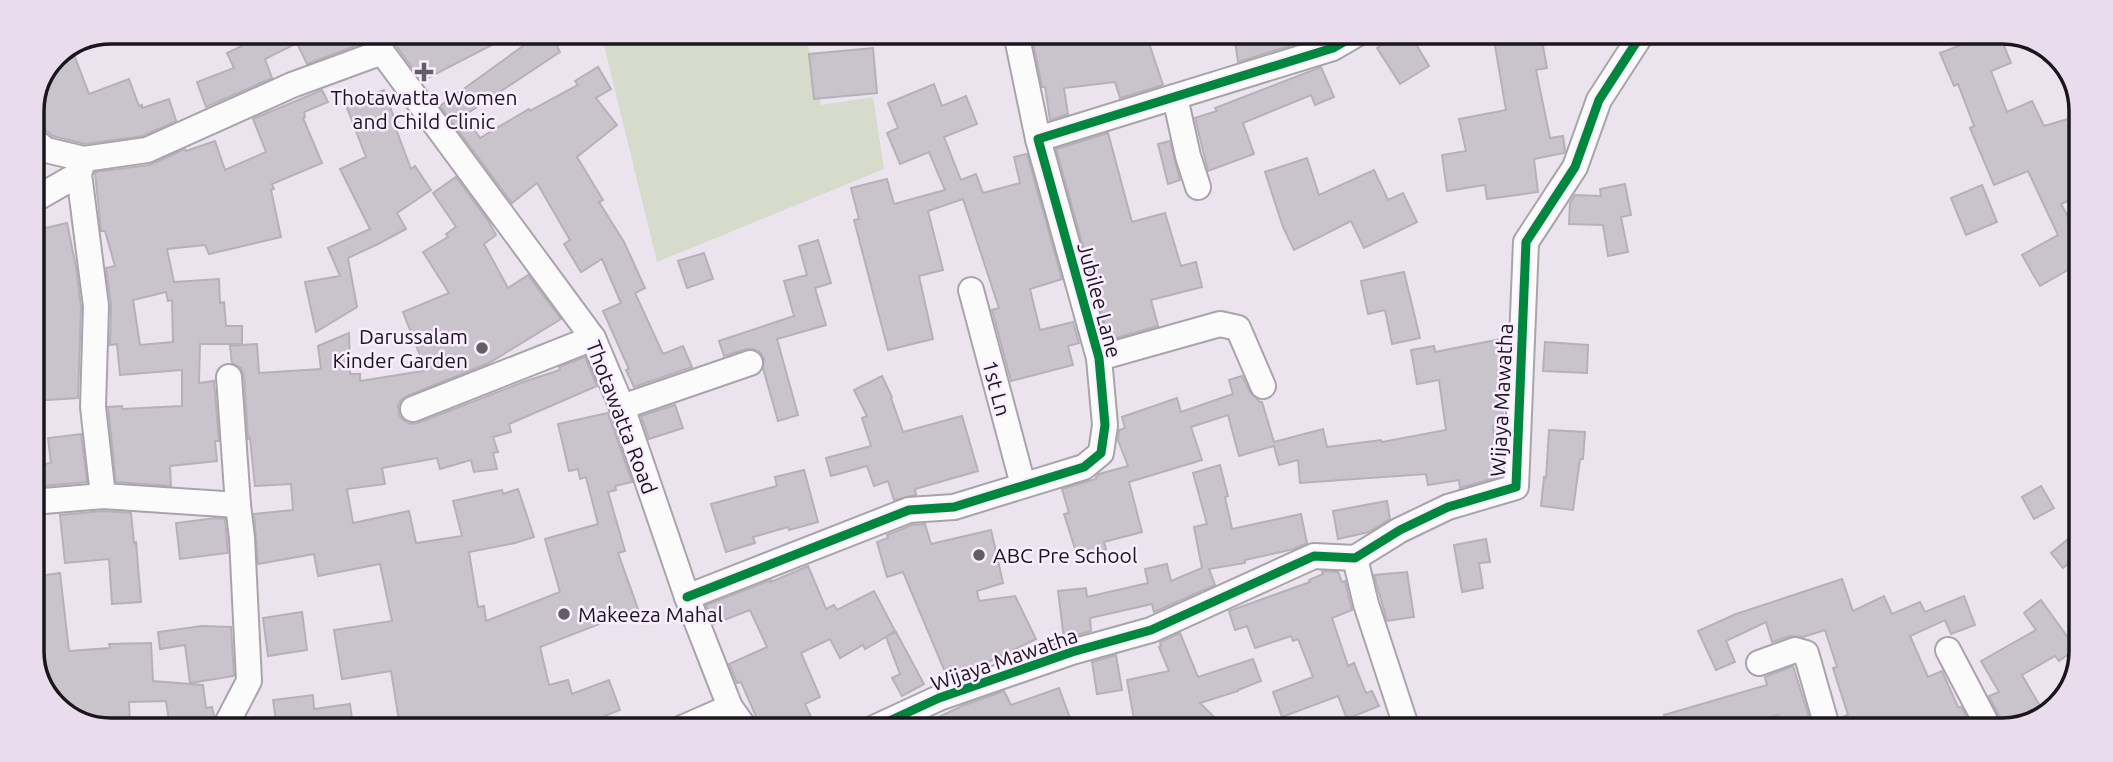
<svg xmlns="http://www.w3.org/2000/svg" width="2113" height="762" viewBox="0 0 2113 762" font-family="Ubuntu,sans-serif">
  <rect width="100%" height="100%" fill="#ebe4ee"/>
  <polygon fill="#d6dbcc" points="601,33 805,33 821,105 873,97 884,169 657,262"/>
  <g fill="#c9c4cc" stroke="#b6b0b8" stroke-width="2" fill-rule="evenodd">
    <polygon points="271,32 360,32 363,43 307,64 297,43 265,59 272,78 206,107 197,82 234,68 227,53"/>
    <polygon points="417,32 578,32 557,46 560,52 465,115 480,138 529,109 530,111 578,85 575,81 598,67 611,89 596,98 617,125 577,157 603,200 599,202 624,242 645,288 635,293 663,354 683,346 692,367 634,387 626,370 629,369 603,311 621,303 602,259 581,272 564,244 570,240 537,183 512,203 440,106 523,46 515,33 422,81 395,44"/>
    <polygon points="1031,33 1146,34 1163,85 1120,98 1115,82 1064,88 1068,114 1050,120 1045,87 1042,87"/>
    <polygon points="1234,34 1327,34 1238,62"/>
    <polygon points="1399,34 1410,34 1429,66 1400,84 1377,48"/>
    <polygon points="1493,34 1541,35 1547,68 1536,70 1550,138 1563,136 1565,150 1564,153 1534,159 1538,192 1487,199 1485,185 1447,191 1442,155 1466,151 1459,119 1506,110"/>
    <polygon points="1984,36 2000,36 2011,63 1991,71 2007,112 2032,101 2044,126 2081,115 2081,195 2061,204 2080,239 2080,263 2040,286 2022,255 2058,235 2028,171 1994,185 1970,128 1974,126 1958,84 1954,86 1940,53"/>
    <polygon points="873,48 877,93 814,99 809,54"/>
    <polygon points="75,57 89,94 129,79 139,106 142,105 142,108 169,99 176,121 143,136 85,144 53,136 41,127 32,124 32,117 44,112 37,94 50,67"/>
    <polygon points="1321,67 1334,97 1315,105 1311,95 1243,123 1254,154 1208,171 1195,118 1217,111 1215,108"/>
    <polygon points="934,84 942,106 966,96 977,124 944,137 961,180 976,174 983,193 1020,183 1014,157 1027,154 1062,279 1030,289 1040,330 1073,322 1079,343 1068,346 1073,365 1011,381 992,310 999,308 963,199 928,211 943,270 919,276 933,339 888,350 854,220 859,219 851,188 887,179 894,204 945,190 929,152 900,164 887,133 898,128 888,103"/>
    <path d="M322,90L328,102L304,112L305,117L303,118L322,163L272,184L274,189L271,190L281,237L209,254L205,245L167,249L174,282L219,279L220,303L224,302L226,326H242V344H200L199,383L214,381L219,441H215L217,461L170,466L171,486L116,482L108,407L122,406V409L182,406V370L120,375L117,344L110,345L111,304L106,268L115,266L105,231H101L95,172L149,165L185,149L186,151L215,141L225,170L266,152L253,119ZM166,292L168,301L172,300L173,342L140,345L133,300Z"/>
    <polygon points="384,90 395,120 393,121 411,169 415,166 431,190 397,213 406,229 378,244 348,258 357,307 316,332 305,282 340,276 328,248 370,229 340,169 366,157 346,105"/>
    <polygon points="1108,133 1132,222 1165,213 1181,266 1196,262 1202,287 1151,300 1158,326 1109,340 1056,149"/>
    <polygon points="1170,141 1180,180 1168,184 1158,144"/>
    <polygon points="1307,158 1319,195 1374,170 1388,200 1403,193 1417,222 1364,248 1351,221 1294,250 1283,227 1265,172"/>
    <polygon points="456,177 489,222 496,235 484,244 508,288 528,275 561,319 489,363 407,396 401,400 398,406 399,415 403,420 410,424 418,423 526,381 560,370 559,367 585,357 597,386 509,424 511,432 493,437 498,452 493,453 497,469 474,472 471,460 440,469 437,458 382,468 385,484 347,489 353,523 409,511 416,543 462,536 453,501 502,490 503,494 518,489 534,537 515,543 469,552 478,607 484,606 486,621 560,592 545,539 598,524 586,477 580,479 578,469 569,471 558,424 608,413 632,482 615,486 616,490 608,492 625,551 618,553 638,609 540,647 549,685 568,680 572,694 609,680 620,710 577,727 400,727 391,671 342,679 334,630 392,621 380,564 318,576 314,554 258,564 254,514 293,510 291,484 255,486 250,438 248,439 244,376 241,368 232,363 230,346 257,344 259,373 321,369 318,346 349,333 350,374 360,374 360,381 423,371 418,360 421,358 403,312 449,293 423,252 448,237 446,234 456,227 433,193"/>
    <polygon points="1625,184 1631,215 1621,217 1628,252 1608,256 1603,225 1569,224 1570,203 1575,195 1601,196 1600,189"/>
    <polygon points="1982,185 1997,222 1966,235 1951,198"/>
    <polygon points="67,223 76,267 81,307 78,398 32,401 32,264 35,264 32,246 32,231"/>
    <polygon points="818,240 831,283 815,288 826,325 777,339 798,415 778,421 763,368 764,359 760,352 753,349 746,349 724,356 719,341 794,316 784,281 807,275 799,246"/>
    <polygon points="704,253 713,279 687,288 678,261"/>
    <polygon points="1404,272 1420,338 1392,344 1385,310 1368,314 1361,281"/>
    <polygon points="1501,339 1506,364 1506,372 1498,373 1504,424 1493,426 1498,477 1460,488 1459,480 1428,485 1426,474 1300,483 1298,460 1279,465 1274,446 1239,456 1228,415 1191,427 1202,460 1129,482 1142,532 1104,542 1106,549 1078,558 1064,514 1069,513 1062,489 1096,479 1096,477 1099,474 1128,466 1118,440 1119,430 1125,428 1122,417 1177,398 1181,412 1233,394 1229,380 1242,376 1250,392 1260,402 1262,402 1274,442 1323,429 1327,447 1381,440 1382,442 1446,430 1439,380 1417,384 1411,350 1434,346 1435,352"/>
    <polygon points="1545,342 1588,345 1587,373 1543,371"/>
    <polygon points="882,376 892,397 891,398 903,432 962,416 978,471 915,489 916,495 894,500 888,481 874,486 867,466 831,476 826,458 871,446 862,418 867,416 854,390"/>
    <polygon points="675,405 683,428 649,439 641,416"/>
    <polygon points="1549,430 1585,432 1583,459 1580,459 1573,510 1541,506 1544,477 1546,478"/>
    <polygon points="81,434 87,482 32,487 32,466 51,463 48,438"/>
    <polygon points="1220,465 1228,496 1225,497 1232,529 1301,514 1307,543 1294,549 1245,560 1245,563 1209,569 1215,585 1154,612 1152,604 1090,618 1091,631 1064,639 1058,591 1086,588 1087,597 1148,583 1145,569 1167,564 1171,581 1202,568 1194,527 1207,524 1193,473"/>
    <polygon points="804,470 818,522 789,530 788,527 753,537 755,543 726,552 711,504 777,486 775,477"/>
    <polygon points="2041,486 2054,508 2034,519 2022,497"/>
    <polygon points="1387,501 1390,519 1369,532 1338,539 1333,511"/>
    <polygon points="103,511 131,513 134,543 136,542 141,602 112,604 109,559 65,563 60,515"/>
    <polygon points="216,518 225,519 228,553 180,559 176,523"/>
    <polygon points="925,524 931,544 991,530 1003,583 977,591 979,601 1015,596 1036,639 988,662 989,664 948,679 903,572 887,577 877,542 888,538 887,535 912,525"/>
    <polygon points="1486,539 1490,562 1479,563 1483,588 1462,592 1454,545"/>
    <polygon points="2067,540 2078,555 2063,568 2051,553"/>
    <polygon points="808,566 826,609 834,605 837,610 874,591 895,631 887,636 896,632 924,684 902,696 892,678 900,674 886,637 865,649 863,645 840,658 830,639 801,653 820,697 805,704 816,728 761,728 741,682 737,683 729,664 767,647 750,610 714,624 706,605 771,580 771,582"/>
    <polygon points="1322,571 1338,572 1342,582 1345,581 1352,610 1332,618 1348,666 1354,663 1366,693 1372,691 1379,706 1347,719 1338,696 1282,717 1273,692 1313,677 1298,639 1293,641 1291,636 1255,648 1247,626 1235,630 1229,611 1310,582 1309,580 1323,574"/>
    <polygon points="1407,572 1414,617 1387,621 1374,575"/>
    <polygon points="60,573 69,651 110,648 109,644 151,643 153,681 203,685 206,708 212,707 214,716 210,727 170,727 166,701 129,702 130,724 103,726 103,719 78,721 48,700 32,656 32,577"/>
    <polygon points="1842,579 1853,611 1884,596 1892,614 1920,602 1925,612 1964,596 1975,625 1951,634 1945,620 1910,636 1928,677 1942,671 1958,707 1961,707 1968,720 1944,730 1842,730 1840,718 1848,715 1833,668 1837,667 1825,630 1803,637 1790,636 1772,642 1766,622 1726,641 1735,662 1716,670 1698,631 1736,614"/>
    <polygon points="2041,600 2076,649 2059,661 2055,656 2022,675 2040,706 2024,716 2003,724 1989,696 1999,692 1981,661 2036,630 2024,613"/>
    <polygon points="302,612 307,650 268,656 263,618"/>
    <polygon points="202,626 231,627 234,676 190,683 185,645 160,649 158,632"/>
    <polygon points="1180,633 1198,677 1253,659 1261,681 1238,690 1238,691 1200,703 1226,729 1145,729 1134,719 1127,680 1169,671 1159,647 1161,646 1160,642"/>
    <polygon points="1116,655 1122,690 1097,694 1092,662"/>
    <polygon points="1793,666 1813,730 1785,730 1778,715 1726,730 1667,730 1664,715 1767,685 1765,677"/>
    <polygon points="1059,688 1074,729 916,728 962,706 1004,691 1011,705"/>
    <polygon points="313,695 314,709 350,704 353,727 277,727 273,700"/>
  </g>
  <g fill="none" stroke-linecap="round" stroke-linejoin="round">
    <defs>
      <g id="minor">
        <polyline points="375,32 382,52 593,338 622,407 687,597 730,707 745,728"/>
        <polyline points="1016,33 1038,139"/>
        <polyline points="1175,97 1188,156 1198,187"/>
        <polyline points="32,139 46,150 84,159 147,150 292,85 382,52"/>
        <polyline points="84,159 79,174 96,306 93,407 103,496"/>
        <polyline points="32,201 79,174"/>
        <polyline points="971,290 1023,485"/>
        <polyline points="1099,358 1220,324 1238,328 1263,386"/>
        <polyline points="622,407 750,363"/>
        <polyline points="413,409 593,338"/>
        <polyline points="32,502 103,496 238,505"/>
        <polyline points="1355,558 1366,604 1407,729"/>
        <polyline points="687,597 909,510 954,507 1084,467 1101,453 1105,425 1099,358 1038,139 1333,48 1357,34"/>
        <polyline points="1948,650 1990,730"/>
        <polyline points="1759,663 1795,650 1806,653 1828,730"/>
        <polyline points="225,727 249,681 242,538 238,505 229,377"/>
        <polyline points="682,728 730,707"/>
        <polyline points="874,728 939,698 1072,652 1151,630 1314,556 1355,558 1400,530 1448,507 1516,487 1526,242 1575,167 1599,100 1641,35"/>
      </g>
    </defs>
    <use href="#minor" stroke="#a9a4ab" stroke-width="28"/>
    <use href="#minor" stroke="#fcfbfc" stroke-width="24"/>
    <defs>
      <g id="cycleway">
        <polyline points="687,597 909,510 954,507 1084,467 1101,453 1105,425 1099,358 1038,139 1333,48 1357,34"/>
        <polyline points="874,728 939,698 1072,652 1151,630 1314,556 1355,558 1400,530 1448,507 1516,487 1526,242 1575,167 1599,100 1641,35"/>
      </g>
    </defs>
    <use href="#cycleway" stroke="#faedff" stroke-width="13"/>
    <use href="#cycleway" stroke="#00873e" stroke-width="9"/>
  </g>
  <g fill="#635e66" stroke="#faedff" stroke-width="2.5">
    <path d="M420.5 61.5h7v7h7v7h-7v7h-7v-7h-7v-7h7z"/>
    <circle cx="482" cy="348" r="7"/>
    <circle cx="979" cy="555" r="7"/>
    <circle cx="564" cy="614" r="7"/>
  </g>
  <g text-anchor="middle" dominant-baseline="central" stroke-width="5" stroke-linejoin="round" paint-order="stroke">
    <g font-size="21" fill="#1a161c" stroke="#faedff" text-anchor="start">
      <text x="424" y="97" text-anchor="middle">Thotawatta Women<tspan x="424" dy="24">and Child Clinic</tspan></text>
      <text x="468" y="336" text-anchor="end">Darussalam<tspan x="468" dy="24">Kinder Garden</tspan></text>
      <text x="993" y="555">ABC Pre School</text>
      <text x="578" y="614">Makeeza Mahal</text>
    </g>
    <g font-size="21" fill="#1a161c" stroke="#faedff">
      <text transform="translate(1100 300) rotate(75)">Jubilee Lane</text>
      <text transform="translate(997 388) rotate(75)">1st Ln</text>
      <text transform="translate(1501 400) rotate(-87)">Wijaya Mawatha</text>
      <text transform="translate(622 417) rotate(69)">Thotawatta Road</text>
      <text transform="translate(1004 659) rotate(-19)">Wijaya Mawatha</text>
    </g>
  </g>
  <path d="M0 0H2113V762H0ZM111 44H2002A67 67 0 0 1 2069 111V651A67 67 0 0 1 2002 718H111A67 67 0 0 1 44 651V111A67 67 0 0 1 111 44Z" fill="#e8dced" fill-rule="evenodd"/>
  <path fill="none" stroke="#1a161c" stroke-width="3.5" d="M111 44H2002A67 67 0 0 1 2069 111V651A67 67 0 0 1 2002 718H111A67 67 0 0 1 44 651V111A67 67 0 0 1 111 44Z"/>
</svg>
